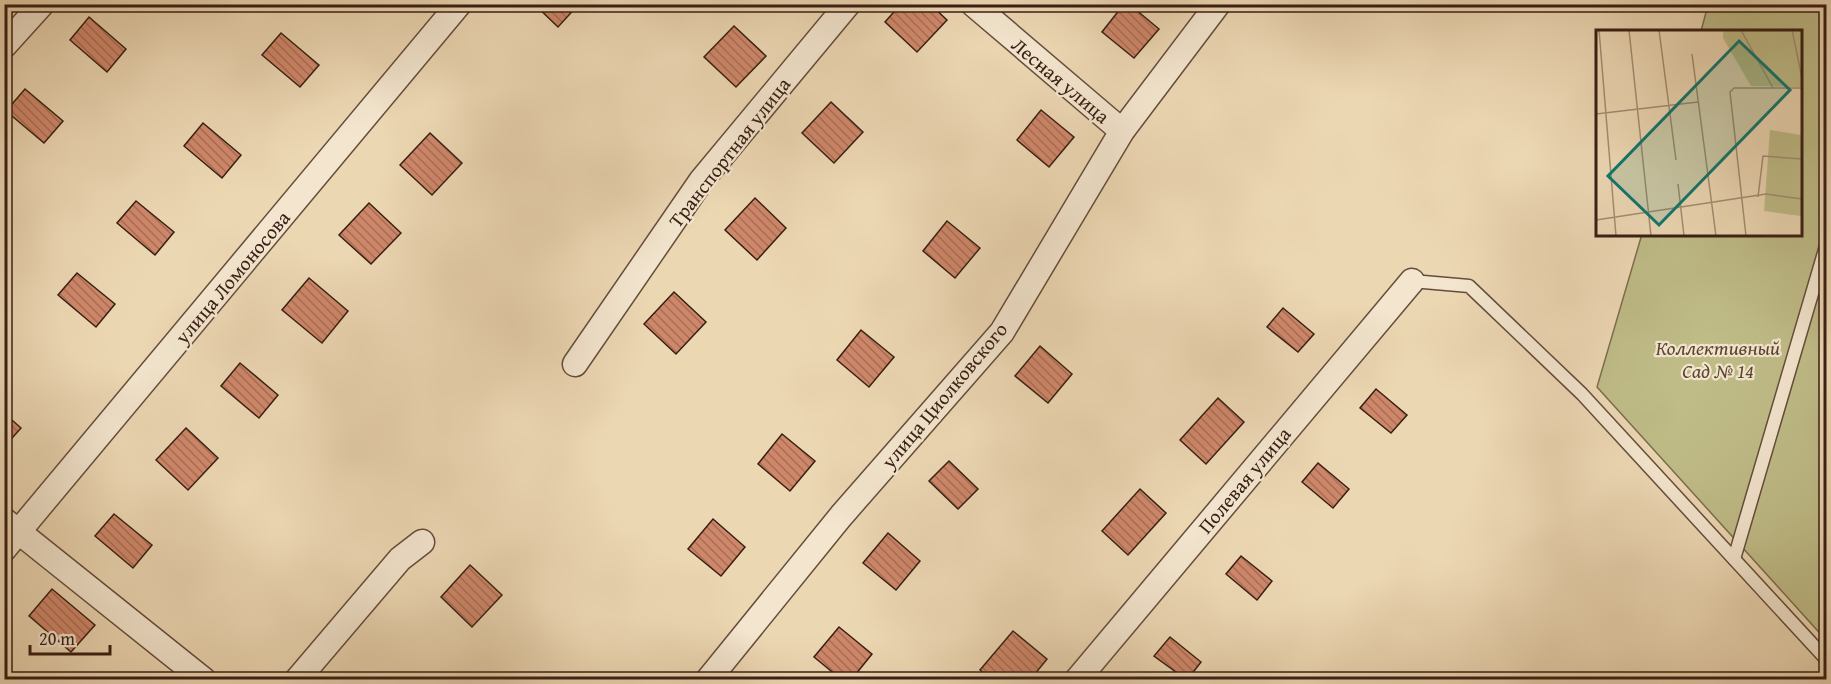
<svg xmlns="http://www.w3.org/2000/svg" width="1831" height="684" viewBox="0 0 1831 684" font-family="'Gentium Book Plus',serif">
  <defs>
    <pattern id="building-back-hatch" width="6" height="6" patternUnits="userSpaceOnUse" patternTransform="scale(1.5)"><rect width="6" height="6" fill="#cf876a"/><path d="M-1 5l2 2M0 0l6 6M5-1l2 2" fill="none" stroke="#a96e56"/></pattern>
  </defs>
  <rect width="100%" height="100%" fill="#ecd7b3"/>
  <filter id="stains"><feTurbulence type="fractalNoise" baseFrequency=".00333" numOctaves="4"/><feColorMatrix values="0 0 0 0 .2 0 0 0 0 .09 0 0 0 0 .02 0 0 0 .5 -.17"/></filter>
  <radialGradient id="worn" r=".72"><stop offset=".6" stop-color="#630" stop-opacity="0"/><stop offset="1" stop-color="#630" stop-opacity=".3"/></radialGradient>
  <polygon fill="#bfbc88" stroke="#7c6e4e" stroke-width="1.5" points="1708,5 1826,5 1826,640 1597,387 1642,234 1800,234 1800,32 1701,31"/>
  <g fill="url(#building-back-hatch)" stroke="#381f14" stroke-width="1.5">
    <polygon points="534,4 579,4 558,27"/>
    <polygon points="901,4 930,4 947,20 917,52 885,22"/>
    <polygon points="1124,4 1129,4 1159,29 1134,58 1102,32"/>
    <polygon points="89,17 126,49 107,72 70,40"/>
    <polygon points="734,26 766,56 736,87 704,57"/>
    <polygon points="281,33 319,65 300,87 262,55"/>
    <polygon points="25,89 63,121 44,143 6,111"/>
    <polygon points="831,102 863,132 834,163 802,133"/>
    <polygon points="1041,110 1074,137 1049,167 1017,140"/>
    <polygon points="203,123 241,155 222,178 184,146"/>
    <polygon points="430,133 462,163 432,195 400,165"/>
    <polygon points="755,198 786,228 757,260 725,230"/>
    <polygon points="136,201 174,232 155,255 117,223"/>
    <polygon points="369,203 401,233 371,264 339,235"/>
    <polygon points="947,221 980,248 955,278 923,251"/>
    <polygon points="77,273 115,304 96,327 58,295"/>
    <polygon points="309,278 348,311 322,343 282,310"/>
    <polygon points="674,292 706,322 676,354 644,324"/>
    <polygon points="1283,308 1314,334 1298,352 1267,327"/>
    <polygon points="861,330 894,357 869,387 837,360"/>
    <polygon points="1040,346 1072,374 1048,403 1015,376"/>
    <polygon points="240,363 278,395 259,418 221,386"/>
    <polygon points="1376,389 1407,415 1391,433 1360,408"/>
    <polygon points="1218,398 1244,422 1206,464 1180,440"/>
    <polygon points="4,413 21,428 4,447"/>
    <polygon points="186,428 218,458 188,490 156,460"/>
    <polygon points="782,434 815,461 790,491 758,464"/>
    <polygon points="949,461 978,489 958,509 929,481"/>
    <polygon points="1318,463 1349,489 1333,508 1302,482"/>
    <polygon points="1140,489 1166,513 1128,555 1102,531"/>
    <polygon points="114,514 152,545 133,568 95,536"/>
    <polygon points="713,519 745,547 721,576 688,549"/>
    <polygon points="888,533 920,561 896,590 863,563"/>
    <polygon points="1241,556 1272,581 1257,600 1226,574"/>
    <polygon points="470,565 502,595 472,627 441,597"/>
    <polygon points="52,589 95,625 71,652 29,616"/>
    <polygon points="839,627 872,654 851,680 842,680 814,657"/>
    <polygon points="1013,631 1047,659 1030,680 1015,680 1010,675 1006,680 992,680 980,670"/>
    <polygon points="1170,637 1201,662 1187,680 1154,656"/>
  </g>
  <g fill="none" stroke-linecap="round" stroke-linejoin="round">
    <defs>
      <g id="lane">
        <polyline points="1412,281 1469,286 1582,394 1826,659"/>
        <polyline points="1734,559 1826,246"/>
      </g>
      <g id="street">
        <polyline points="973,4 1122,131"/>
        <polyline points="4,46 42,4"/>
        <polyline points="575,364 701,181 848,4"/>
        <polyline points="4,520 204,680"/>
        <polyline points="4,549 459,4"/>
        <polyline points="297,680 400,559 422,542"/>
        <polyline points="708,680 841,516 1002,332 1122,131 1218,4"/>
        <polyline points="1077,680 1412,281"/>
      </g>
    </defs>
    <use href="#lane" stroke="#654d3c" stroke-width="15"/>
    <use href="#street" stroke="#654d3c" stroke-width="27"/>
    <use href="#lane" stroke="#f3e5ce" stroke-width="12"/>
    <use href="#street" stroke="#f3e5ce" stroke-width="24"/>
  </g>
  <g text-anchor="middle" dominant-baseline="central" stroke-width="4.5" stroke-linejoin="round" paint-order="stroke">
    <g font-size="20" fill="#381f14" stroke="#f3e5ce">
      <text transform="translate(1061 80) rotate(40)">Лесная улица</text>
      <text transform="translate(729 152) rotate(-52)">Транспортная улица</text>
      <text transform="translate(232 277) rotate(-50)">улица Ломоносова</text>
      <text transform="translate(944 395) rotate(-50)">улица Циолковского</text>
      <text transform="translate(1244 480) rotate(-50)">Полевая улица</text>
    </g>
    <g font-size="20" font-style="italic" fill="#5a4631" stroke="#f3e5ce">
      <text x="1718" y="347">Коллективный<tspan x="1718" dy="23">Сад № 14</tspan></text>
    </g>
  </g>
  <g transform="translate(1596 30)">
    <rect width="206" height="206" fill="#ecd7b3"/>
    <path d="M127,0H205V57L155,56L127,8ZM174,100L205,105V186L168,181Z" fill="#bfbc88"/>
    <path fill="none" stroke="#a48d73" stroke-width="1.5" d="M3,0L20,206M33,0L55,206M63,0L80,130M145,0L177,58M196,0L206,48M96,24L120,206M0,84L102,72M82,154L88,206M162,167L167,126L206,129M0,190L170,164L206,169M150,206L134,62L138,58H206"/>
    <path fill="#0f766e" fill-opacity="0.15" stroke="#0f766e" stroke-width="3" d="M143,11L194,60L63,195L12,146Z"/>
    <rect width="206" height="206" fill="none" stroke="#381f14" stroke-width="3"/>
  </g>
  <rect width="1831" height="684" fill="none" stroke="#ecd7b3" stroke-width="24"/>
  <rect x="6" y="6" width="1819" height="672" fill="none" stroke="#381f14" stroke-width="3"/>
  <rect x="12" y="12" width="1807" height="660" fill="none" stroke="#381f14" stroke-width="1.5"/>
  <path d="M30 645v9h80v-9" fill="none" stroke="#381f14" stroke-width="3"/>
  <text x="39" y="645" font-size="18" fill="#381f14" stroke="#f3e5ce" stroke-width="4.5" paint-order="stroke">20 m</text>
  <rect width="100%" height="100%" filter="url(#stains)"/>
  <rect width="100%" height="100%" fill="url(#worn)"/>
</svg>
